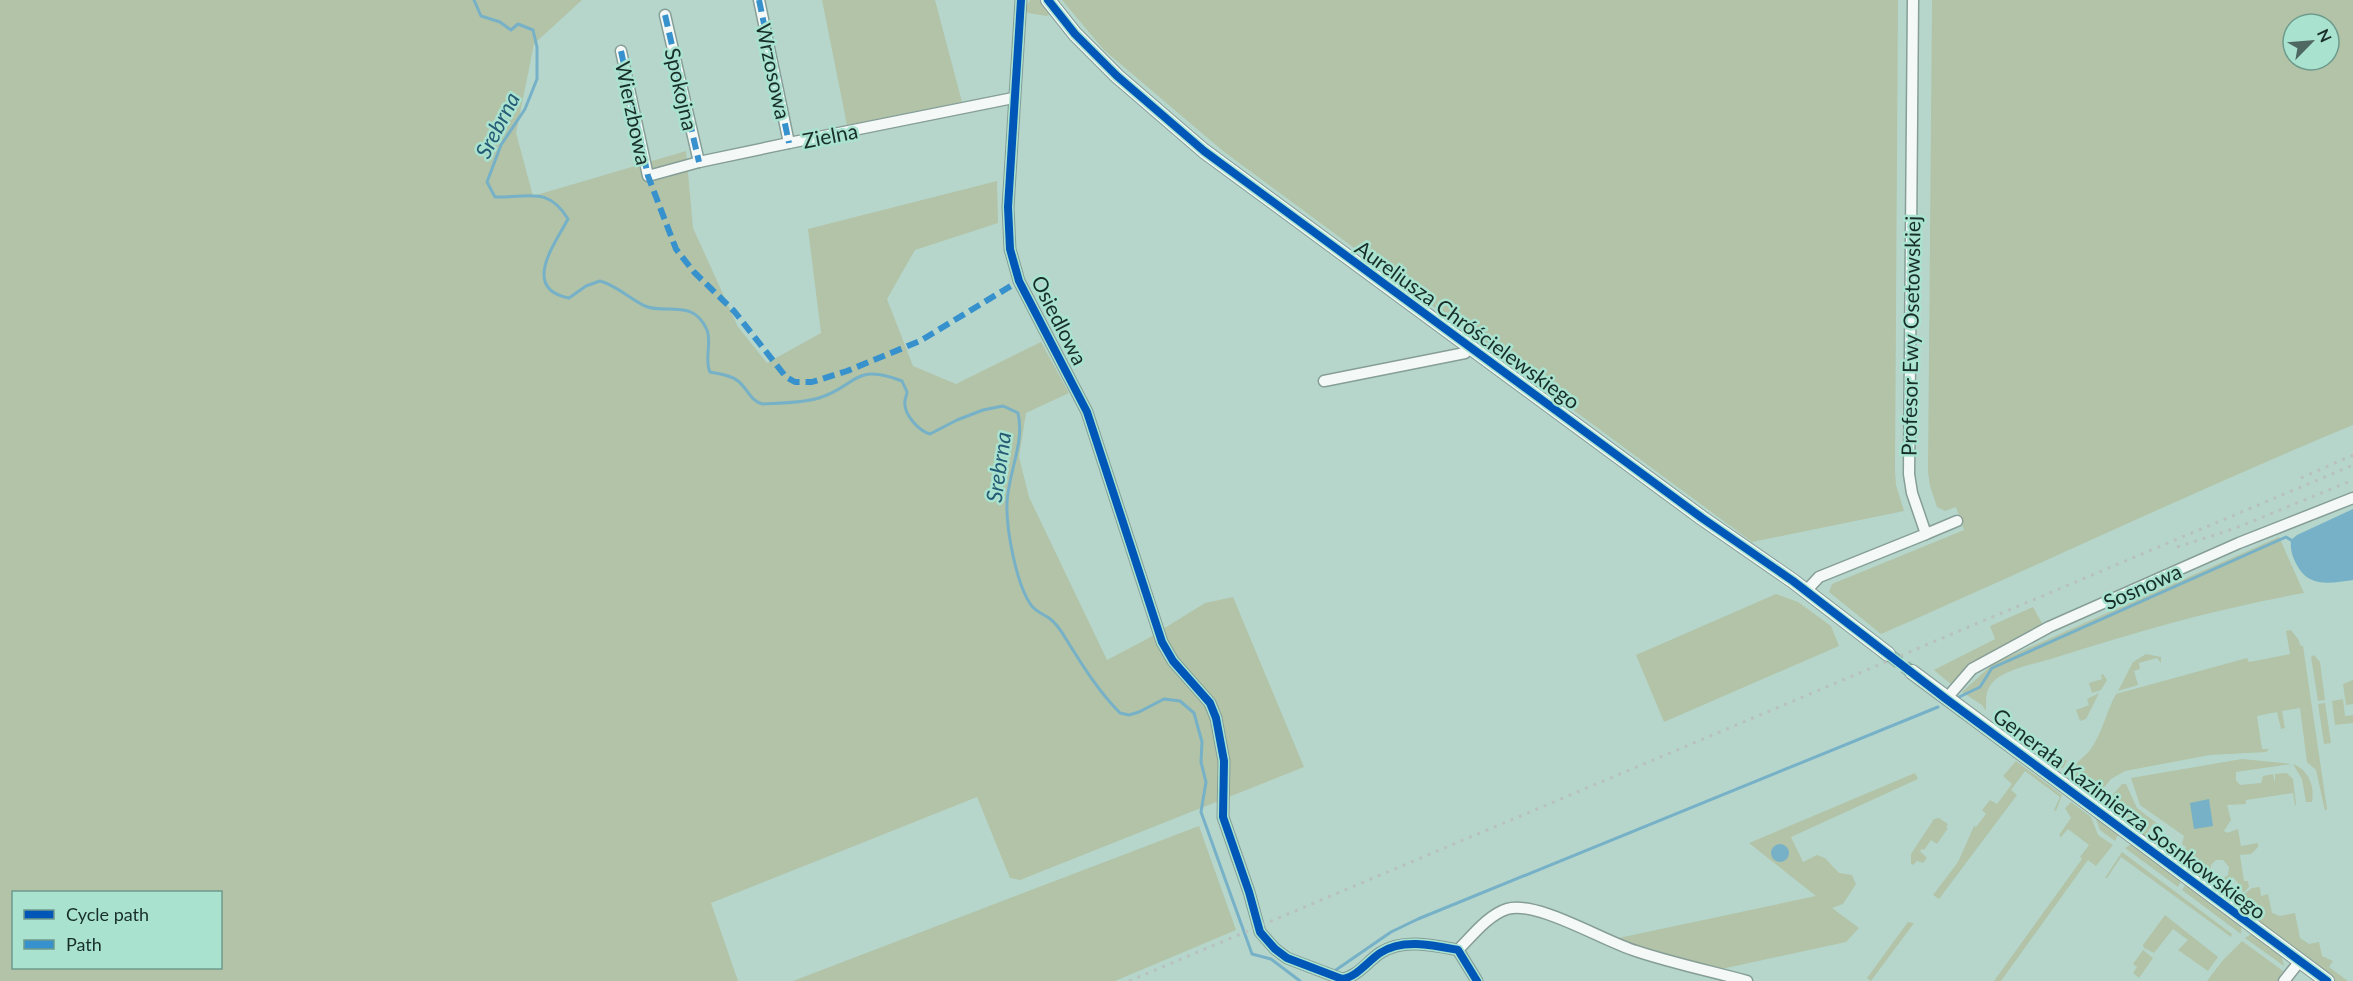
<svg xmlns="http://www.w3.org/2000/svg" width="2353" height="981" viewBox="0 0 2353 981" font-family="Lato,sans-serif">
  <rect width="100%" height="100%" fill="#b6d6cc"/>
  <g fill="#b2c3a7" fill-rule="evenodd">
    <path d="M0,0H582L534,44L516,133L533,196L686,151L693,228L738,327L767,363L821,333L808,229L997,181L998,223L915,250L887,299L913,366L956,384L1041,342L1069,393L1026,413L1019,457L1029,497L1107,660L1147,639L1205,603L1233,597L1304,767L1020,880L1010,878L977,797L711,903L738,981H0ZM14,892H220V968H14Z"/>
    <polygon points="822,0 935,0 962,102 847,125"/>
    <polygon points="1030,0 1039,0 1051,13 1047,16 1028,13 1025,9"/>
    <polygon points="1062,0 1898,0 1895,471 1896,485 1904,511 1752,542 1223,151 1104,50"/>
    <path d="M1932,0H2353V425C2194,491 2039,565 1881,634L1829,592L1832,584L1964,530L1956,507L1945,511L1937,507L1930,486L1928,472ZM2293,24H2329V60H2293Z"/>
    <path d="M2279,537L2304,593C2219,608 2135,632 2054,658C2038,663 2006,669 1994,681C1985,689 1986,700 1986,711L1982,705L1962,692L1994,663Z"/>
    <polygon points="1776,594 1798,602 1831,626 1839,646 1664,722 1636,655"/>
    <polygon points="2033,607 2044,627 1952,685 1934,670 1995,639 1990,626"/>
    <path d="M2291,630L2298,639L2301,646H2303L2327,809L2325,811L2316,770L2307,762L2300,708L2282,711L2285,728L2281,729L2277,712L2257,716L2262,749H2269L2266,752L2210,755L2125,771L2111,779L2095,798L2090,800C2084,794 2069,785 2070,776C2071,765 2085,757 2090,750C2103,732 2106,712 2116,694L2247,658L2249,662L2290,654L2286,631Z"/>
    <polygon points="2146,654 2161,657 2161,663 2157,658 2139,663 2140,669 2134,671 2138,685 2118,691 2133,662"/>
    <polygon points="2314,655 2320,662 2325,700 2318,701 2311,657"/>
    <polygon points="2103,674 2107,680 2101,690 2092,693 2089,683 2102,679 2101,675"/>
    <polygon points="2353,680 2353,704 2346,705 2343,684"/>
    <polygon points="2099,693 2086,719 2080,721 2076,710 2089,705 2087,699"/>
    <polygon points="2343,699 2345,716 2353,715 2353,723 2335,725 2332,701"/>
    <polygon points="2325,703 2331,743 2324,744 2318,704"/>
    <polygon points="2054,752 2067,761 2063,768 2052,769 2045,765"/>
    <path d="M2242,759L2292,764L2236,772V780L2240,785L2261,783L2263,776L2273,774L2275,783V774L2287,773L2293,779L2296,804L2295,806L2293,793L2246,800V804L2227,805L2231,820L2224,831L2227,833L2238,829L2241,846L2258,843V847L2251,854L2240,855L2244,881H2248L2249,887L2243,893L2242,888L2233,877L2225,883L2236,896L2243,901L2246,897L2244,894L2252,888L2260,887L2261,896L2268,894L2272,913L2280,916L2295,913L2300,938L2309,944L2319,942L2322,956L2333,961L2329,967L2348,981H2334L2101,808L2122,784H2126L2137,808L2159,825L2154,823L2148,831L2179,855L2186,847L2182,844L2184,836L2140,805L2131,778ZM2216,860H2223L2229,867L2228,875L2222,879L2213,877L2210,871L2211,865Z"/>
    <polygon points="2016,761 2062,795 2056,811 2054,810 2060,797 2025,771 2011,790 2017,795 1939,899 1933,895 1958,862 1974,826 1976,827 1986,814 1982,810 1990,800 1997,804 2012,784 2003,776"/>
    <path d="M2293,764C2309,770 2315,787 2312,802H2306L2302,779Z"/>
    <polygon points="1915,773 1918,779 1791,837 1803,862 1817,855 1825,858 1839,873 1852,875 1856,884 1843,904 1832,908 1859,928 1846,942 1717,970 1609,940 1816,896 1749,843"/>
    <polygon points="2071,802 2091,817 2098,835 2113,845 2096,866 2088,860 2001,981 1994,981 2082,859 2080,857 2089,845 2068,829 2061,837 2059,835 2071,818 2065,808"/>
    <polygon points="2094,814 2117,831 2118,835 2115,841 2100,830"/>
    <polygon points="1939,818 1948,824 1946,827 1948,828 1937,844 1931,840 1924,850 1922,849 1920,851 1927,858 1923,863 1917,861 1913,865 1911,864 1911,854 1934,819"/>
    <polygon points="1199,826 1236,930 1115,981 793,981"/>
    <polygon points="2130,845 2136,845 2182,879 2178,887 2125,848"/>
    <polygon points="2122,852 2232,934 2231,937 2121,857 2107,878 2105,878"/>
    <polygon points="2186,884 2188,884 2242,923 2241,934 2182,890"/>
    <polygon points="2165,915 2218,957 2208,971 2178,950 2188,940 2173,929 2154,953 2144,948 2143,945"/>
    <polygon points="1908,922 1914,923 1871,981 1867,978"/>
    <polygon points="2254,932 2281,954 2284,966 2245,938"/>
    <polygon points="2242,941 2283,971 2277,981 2207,981 2223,960"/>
    <polygon points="2143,950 2153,958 2139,978 2133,973 2137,967 2133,964"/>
  </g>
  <g fill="#76b1c7">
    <path d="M2353,509V580C2332,583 2310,588 2298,567C2293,558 2290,551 2291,540L2297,535Z"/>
    <polygon points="2209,799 2213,826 2194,829 2190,803"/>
    <circle cx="1780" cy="853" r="9"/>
  </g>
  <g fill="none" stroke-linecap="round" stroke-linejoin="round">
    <g stroke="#76b1c7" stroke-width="3">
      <path d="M474,0L481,16L500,22L511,30L518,24L533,30L537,47V79L525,109L501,145L487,182L495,197C529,198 548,186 568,219C556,242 520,289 569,298L586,286L600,281C616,285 630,299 645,306C666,315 693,298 707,330C712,343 704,360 710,372C720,374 731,375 738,381C748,389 750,401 763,404C781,403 802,403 819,398C858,386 853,362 902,381L907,392C907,395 905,398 905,401C903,414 919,431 930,434L957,420L983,410L1003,406L1018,413C1025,443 1008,473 1007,503C1006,528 1016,584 1031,605C1035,611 1043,614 1049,618C1056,623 1062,632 1066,639C1083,666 1098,691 1120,713L1129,715L1139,712L1164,699L1180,701L1194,713L1202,742L1201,762L1206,782L1201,812L1252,954L1271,959L1300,981"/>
      <polyline points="1957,698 1980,687 1992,668 2286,537 2291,540"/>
      <polyline points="1333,972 1391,932 1418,919 1938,707"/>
    </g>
    <polyline stroke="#96b5ab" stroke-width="14" stroke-dasharray="14 7" stroke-linecap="butt" points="1888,654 1912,672"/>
    <defs>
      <g id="street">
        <polyline points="759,0 789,143"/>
        <path d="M1021,0L1008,207L1010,249L1019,281L1087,412L1162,642L1173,661L1210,703L1216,718L1224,761L1223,817L1249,892L1260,932L1275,949L1287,958L1342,979C1357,977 1368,961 1380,953C1402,938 1433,945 1458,950L1477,981"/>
        <polyline points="665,15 699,162"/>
        <polyline points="621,51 648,176 699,162 789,143 1013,98"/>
        <polyline points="1324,381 1465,353 1471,346"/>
        <polyline points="1926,534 1957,521"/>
        <polyline points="1806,591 1819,577 1926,534 1912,493 1909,474 1913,0"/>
        <polyline points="1946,699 1972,669 2049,627 2239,543 2353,498"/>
        <path d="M1458,950C1472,936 1488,915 1507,909C1537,900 1603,941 1636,951C1672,963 1710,971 1747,981"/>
        <polyline points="2284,981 2300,961"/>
      </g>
      <g id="secondary">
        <polyline points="1048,0 1075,34 1117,76 1204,151 1702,518 1793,581 1888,654"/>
        <polyline points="1912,672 2327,981"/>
      </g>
    </defs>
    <use href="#street" stroke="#869e97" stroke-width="13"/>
    <use href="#secondary" stroke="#869e97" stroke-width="16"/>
    <use href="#street" stroke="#f4f9f7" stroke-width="10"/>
    <use href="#secondary" stroke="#f4f9f7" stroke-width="14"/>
    <g stroke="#b8c1be" stroke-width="3" stroke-dasharray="3 6" stroke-linecap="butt">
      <polyline points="2301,478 2353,455"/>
      <polyline points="2177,547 2236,528 2353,480"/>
      <polyline points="1129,981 2353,465"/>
    </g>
    <g stroke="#3791cc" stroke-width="6" stroke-dasharray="12 6" stroke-linecap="butt">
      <polyline points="759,0 789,143"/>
      <polyline points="665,15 699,162"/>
      <polyline points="621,51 648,176 676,249 694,272 734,311 786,377 795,382 812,382 847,371 920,341 1019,281"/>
    </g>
    <defs>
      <g id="cycleway">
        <path d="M1021,0L1008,207L1010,249L1019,281L1087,412L1162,642L1173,661L1210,703L1216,718L1224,761L1223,817L1249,892L1260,932L1275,949L1287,958L1342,979C1357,977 1368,961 1380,953C1402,938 1433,945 1458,950L1477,981"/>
        <polyline points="1048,0 1075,34 1117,76 1204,151 1702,518 1793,581 1946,699 2327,981"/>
      </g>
    </defs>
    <use href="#cycleway" stroke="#a9e3d0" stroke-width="11"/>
    <use href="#cycleway" stroke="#0057b8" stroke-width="8"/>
  </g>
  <g text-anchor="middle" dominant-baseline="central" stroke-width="5" stroke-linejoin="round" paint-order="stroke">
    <g font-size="21" fill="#182f29" stroke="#a9e3d0">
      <text transform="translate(774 71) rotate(78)">Wrzosowa</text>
      <text transform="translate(682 89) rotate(77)">Spokojna</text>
      <text transform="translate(634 113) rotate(78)">Wierzbowa</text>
      <text transform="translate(830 135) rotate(-11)">Zielna</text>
      <text transform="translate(1060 320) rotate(63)">Osiedlowa</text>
      <text transform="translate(1468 324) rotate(36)">Aureliusza Chróścielewskiego</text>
      <text transform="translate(1910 336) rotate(-89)">Profesor Ewy Osetowskiej</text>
      <text transform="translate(2142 586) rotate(-24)">Sosnowa</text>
      <text transform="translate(2130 813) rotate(37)">Generała Kazimierza Sosnkowskiego</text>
    </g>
    <g font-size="22" font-style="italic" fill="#265b76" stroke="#a9e3d0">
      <text transform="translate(497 125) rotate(-63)">Srebrna</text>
      <text transform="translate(998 467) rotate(-82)">Srebrna</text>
    </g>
  </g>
  <rect x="12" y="891" width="210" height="78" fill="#a9e3d0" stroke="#6f9b8d" stroke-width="1.5"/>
  <rect x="24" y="910" width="30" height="9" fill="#0057b8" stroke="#6f9b8d" stroke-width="1.5"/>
  <text x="66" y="921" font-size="18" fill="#182f29">Cycle path</text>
  <rect x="24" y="940" width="30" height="9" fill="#3791cc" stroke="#6f9b8d" stroke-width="1.5"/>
  <text x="66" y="951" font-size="18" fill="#182f29">Path</text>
  <g transform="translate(2311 42) rotate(65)"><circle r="28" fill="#a9e3d0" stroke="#6f9b8d" stroke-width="1.5"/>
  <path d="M0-4.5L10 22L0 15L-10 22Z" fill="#4f6962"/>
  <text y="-9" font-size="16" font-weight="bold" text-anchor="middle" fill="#182f29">N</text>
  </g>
</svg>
